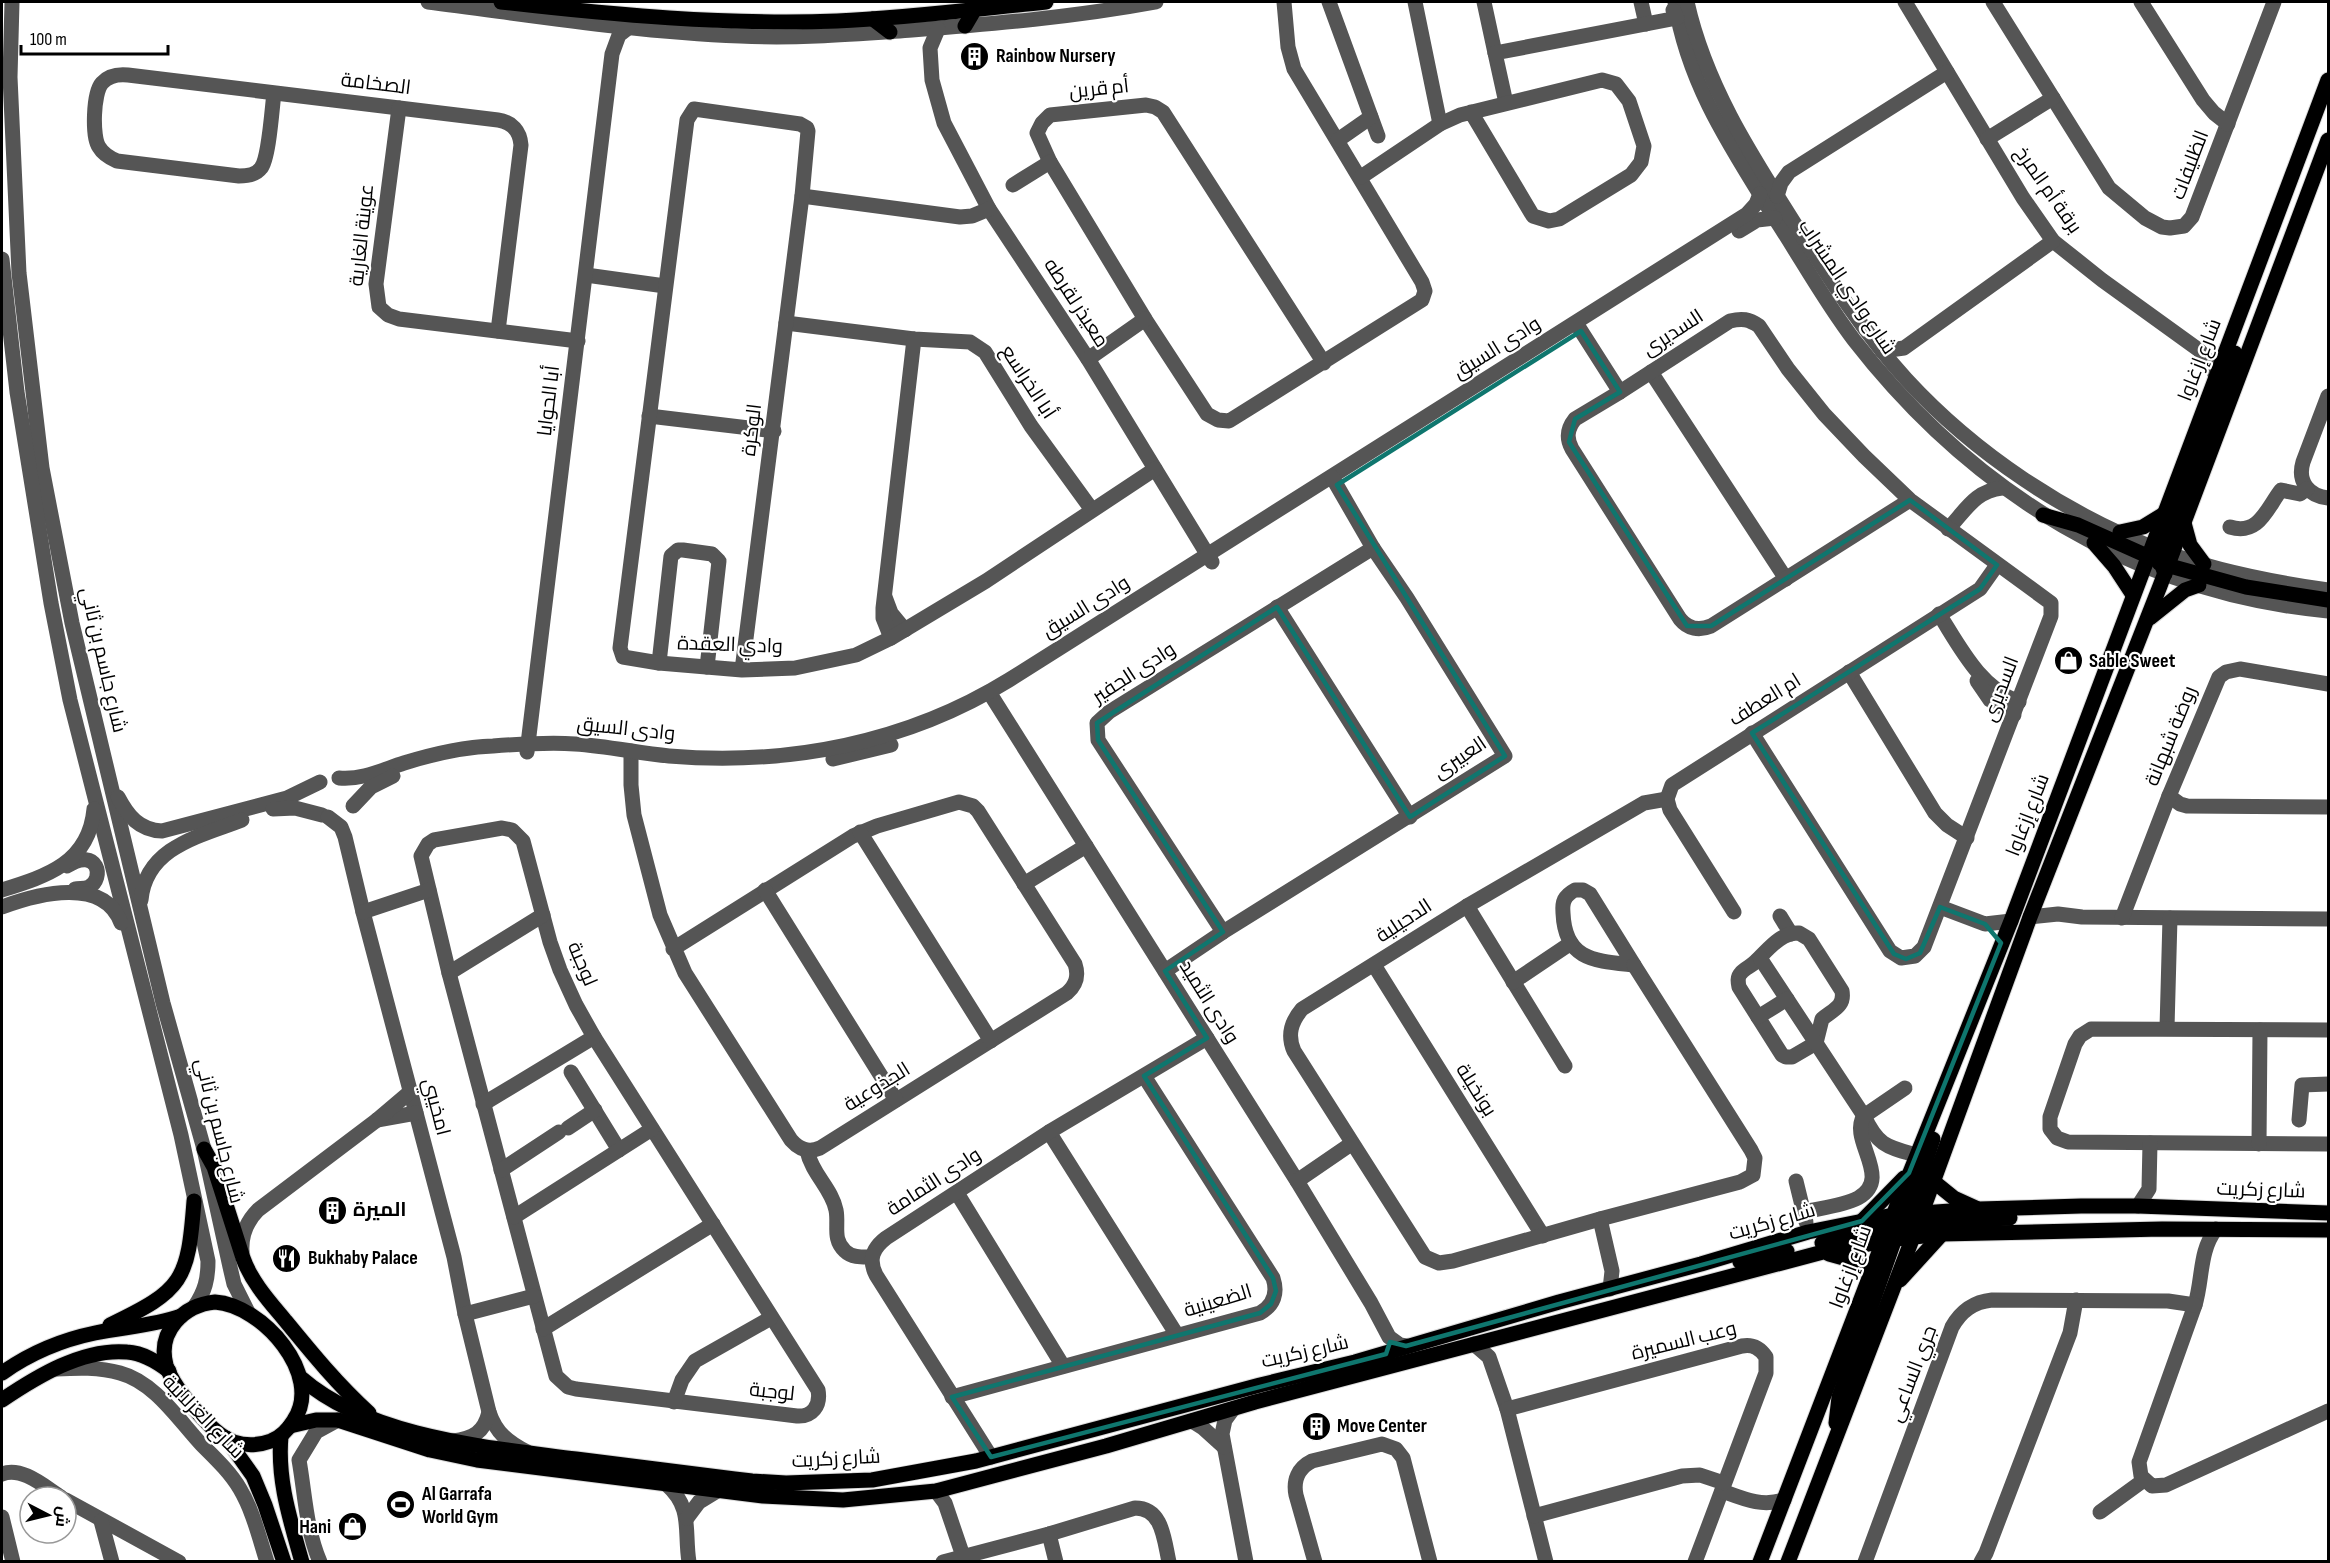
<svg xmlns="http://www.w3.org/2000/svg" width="2330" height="1563" viewBox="0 0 2330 1563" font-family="'Sofia Sans Condensed',Cairo,sans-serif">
  <rect width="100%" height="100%" fill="#fff"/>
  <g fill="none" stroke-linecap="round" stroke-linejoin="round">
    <defs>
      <g id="major">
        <path d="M501,2C613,15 725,25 837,21C907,18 977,9 1046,2"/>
        <polyline points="873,19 890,32"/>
        <polyline points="965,26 975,9"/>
        <polyline points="2043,515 2078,525 2154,559"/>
        <polyline points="2184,523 2190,545 2204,564"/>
        <polyline points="2120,532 2143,527 2164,514"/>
        <polyline points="2094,543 2114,566 2133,595"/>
        <polyline points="2159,563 2246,587 2328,600"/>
        <polyline points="2165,574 2161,563 2161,551 2235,353"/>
        <polyline points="2150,618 2185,590 2199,585"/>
        <path d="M204,1149L214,1167L243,1258C251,1281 269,1301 284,1319C311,1352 337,1384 369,1413"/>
        <polyline points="1933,1181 1954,1198 1976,1208"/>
        <polyline points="1862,1221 1904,1178"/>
        <polyline points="1906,1221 1933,1139"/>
        <polyline points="1888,1237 1898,1229 1914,1223 2010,1218"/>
        <polyline points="1822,1243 1895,1225"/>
        <polyline points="1829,1254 1858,1262 1872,1274"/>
        <polyline points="1740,1262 1787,1251"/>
        <polyline points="1900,1280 1942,1234"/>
        <path d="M215,1302C262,1305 324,1375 294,1420C288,1430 281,1437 271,1441C260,1445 246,1446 234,1442C220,1437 209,1425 199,1414C186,1400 172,1383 166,1365C157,1331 184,1305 215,1302Z"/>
        <path d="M110,1325C183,1290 188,1281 194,1201"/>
        <path d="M2,1373C29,1354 61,1340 95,1333C123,1327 153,1326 181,1316"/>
        <path d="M301,1378C370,1438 487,1447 576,1459C634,1466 693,1474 752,1481L786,1483L872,1480L976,1461L1260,1385L1355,1362L1559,1302L1701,1264L1808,1232L1893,1215L1979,1209L2081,1206H2138L2328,1213"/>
        <path d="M2,1400C36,1377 83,1348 127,1352C143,1353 156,1361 169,1371"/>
        <polyline points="1836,1423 1839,1397 1897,1233"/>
        <polyline points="290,1426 316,1420 338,1420 430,1450 477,1460 763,1496 843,1500 936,1491 1106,1446 1255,1402 1823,1252 1896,1239 1942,1234 2162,1229 2328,1230"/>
        <path d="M281,1436C277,1480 290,1519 302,1562"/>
        <polyline points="226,1438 253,1476 265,1505 284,1562"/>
        <polyline points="1760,1562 1899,1200 2011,921 2328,80"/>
        <polyline points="1788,1562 1913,1237 2030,917 2160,586 2328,140"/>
      </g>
    </defs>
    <use href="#major" stroke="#dbdbdb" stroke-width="17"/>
    <g stroke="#555" stroke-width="15">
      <polyline points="12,2 10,77 19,273 42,468 72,623 163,1003 204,1149 230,1267 234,1284 248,1312"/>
      <path d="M428,2C531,15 635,32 740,36C797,39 855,34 912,30C994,24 1075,17 1156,2"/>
      <polyline points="1284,2 1288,47 1294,69 1422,282 1425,291 1422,300 1229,421 1218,420 1207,414 1145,319 1050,162 1037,133 1042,123 1050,115 1146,105 1155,107 1163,112 1324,363"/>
      <polyline points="1329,2 1378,136"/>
      <polyline points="1415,2 1440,124"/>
      <polyline points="1484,2 1495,53"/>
      <polyline points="1641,2 1646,24"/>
      <path d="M1675,2C1688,85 1732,149 1776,220C1802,260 1825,302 1854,340C1972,492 2135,593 2328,611"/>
      <path d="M1687,2C1705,83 1749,152 1793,221C1828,276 1862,331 1906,379C1975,454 2067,515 2162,551C2215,571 2272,582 2328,590"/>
      <polyline points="1905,2 2023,198 2053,241 2102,280 2199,350 2210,363 2216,376"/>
      <polyline points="1993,2 2109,188 2145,218 2162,227 2170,228 2184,226 2192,217 2274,2"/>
      <polyline points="2141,2 2203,100 2214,113 2228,124"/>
      <polyline points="938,29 930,48 932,80 944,123 955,144 989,209 1088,359 1212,562"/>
      <path d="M274,93C272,108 269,158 261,168C256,175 247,176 239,176L117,161C110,158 103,154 99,147C92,137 93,93 102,83C109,75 118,74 128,75L498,120C512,122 520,131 521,145L498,331"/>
      <polyline points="1506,103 1495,53 1677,18 1673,10"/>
      <polyline points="399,108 376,284 379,307 388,315 399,319 578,341"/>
      <polyline points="1987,139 2053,98"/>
      <polyline points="1338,140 1371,117"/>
      <polyline points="1361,177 1440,124 1460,115 1602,80 1616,84 1629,101 1644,146 1641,162 1631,175 1559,219 1549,221 1533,216 1471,112"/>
      <polyline points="1013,185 1050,162"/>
      <polyline points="802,196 960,217 972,216 989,209"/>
      <polyline points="1777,196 1781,183 1789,172 1947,72"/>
      <polyline points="1739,231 1757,220 1775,218"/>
      <path d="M2,259L17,392L51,603L70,700L181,1135L208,1261C208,1279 205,1291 195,1306"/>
      <polyline points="586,275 665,286"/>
      <polyline points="786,323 914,339 970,342 985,352 1031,426 1092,510"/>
      <polyline points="1576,323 1620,392"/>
      <polyline points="1882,351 1904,348 2053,241"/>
      <polyline points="1088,359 1145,319"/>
      <polyline points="1651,372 1786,579"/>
      <path d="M2328,396L2303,462C2297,482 2309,496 2328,498"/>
      <polyline points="649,416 774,431"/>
      <path d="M2230,527C2259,536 2267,508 2281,490L2300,494L2307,489"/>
      <path d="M1948,529C1966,510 1975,491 2002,488"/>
      <polyline points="885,597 891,613 905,630"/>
      <polyline points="1277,607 1410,817"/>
      <path d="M1939,614C1960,647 1980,688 2019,702"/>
      <polyline points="891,638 883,618 883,608 914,339"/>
      <polyline points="659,663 671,556 678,550 683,550 712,554 719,561 707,667"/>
      <polyline points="742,670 802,196 808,131 807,128 800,124 694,109 687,120 620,648 623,657 659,663 742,670 795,668 856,655 891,638 986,581 1155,469"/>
      <polyline points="1849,672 1935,813 1947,825 1967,838"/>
      <polyline points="1977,681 1990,700 2014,715"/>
      <polyline points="989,692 1297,1181 1371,1303 1389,1337 1400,1345 1406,1346"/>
      <path d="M1752,733L1890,951L1901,958L1915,956L1924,947L2051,616V603L1910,500L1864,456L1824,414L1788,369L1759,326C1749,319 1742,318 1730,321L1620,392L1575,419C1567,429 1566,438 1572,449L1680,619C1688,629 1699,631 1711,626L1910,500"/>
      <path d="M631,751V785L634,815L660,915L685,973L791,1140C799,1149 808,1153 820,1148L1067,993C1076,985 1079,976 1075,964L978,811L973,806L959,802L877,826L853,836L673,949"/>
      <polyline points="527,752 612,54 619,35 628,28"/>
      <polyline points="833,759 891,745"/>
      <path d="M339,778C363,780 382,770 404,763C433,754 464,747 493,746C520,744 548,742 575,744C607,746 638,753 669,756C788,766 907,743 1009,680L1747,214L1756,204L1760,194"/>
      <polyline points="2169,796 2180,804 2187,806 2328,807"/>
      <path d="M118,797C128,816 139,830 162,831L287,798L320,782"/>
      <polyline points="353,806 371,787 393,776"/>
      <polyline points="273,809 295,808 322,815"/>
      <path d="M328,817L341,827L345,837L363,912L454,1257L465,1314L489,1412C496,1433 508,1442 527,1452"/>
      <path d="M502,828L512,830L523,841L550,942L560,970L576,1005L594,1037L818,1390C821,1406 812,1417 797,1416L576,1389L568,1387L556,1376L449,973L421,856L428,844L434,840Z"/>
      <polyline points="860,832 991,1041"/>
      <path d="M67,866C98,846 105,879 89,887C85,889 79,888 75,889"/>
      <polyline points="1024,884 1086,846"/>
      <path d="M2,890C47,876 89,863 94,809"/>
      <polyline points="765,890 896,1100"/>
      <path d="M1575,890H1583L1590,894L1634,965C1596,961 1565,961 1563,913C1562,902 1564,896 1575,890Z"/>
      <path d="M141,900C146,847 200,836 242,820"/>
      <polyline points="1467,906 1565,1066"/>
      <path d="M2,907C37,894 104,876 121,923"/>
      <polyline points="1940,907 1985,924 2011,921"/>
      <polyline points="363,912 429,890"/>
      <polyline points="1734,912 1670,810 1667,799 1672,785 1980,589 1997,565"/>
      <polyline points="1780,916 1791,934"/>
      <polyline points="2030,917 2058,914 2082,917 2328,919"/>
      <polyline points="2122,918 2169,796 2219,677 2226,672 2240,669 2328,684"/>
      <polyline points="1223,932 1098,740 1097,723 1109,712 1373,548"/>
      <path d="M1799,933L1809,939L1842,991C1845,1007 1832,1010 1822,1019L1816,1043L1792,1057H1786L1782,1055L1739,987C1738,982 1737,977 1741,973C1745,968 1752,966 1756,961C1768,950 1781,932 1799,933Z"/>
      <path d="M1760,958L1864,1116C1878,1146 1887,1147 1916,1155"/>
      <polyline points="1374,965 1543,1236"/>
      <path d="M1634,965L1751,1150L1755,1158L1753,1175L1740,1182L1600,1219L1453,1261L1439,1263L1425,1257L1294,1051C1287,1035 1291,1022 1302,1009L1467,906L1644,803L1667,799"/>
      <polyline points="1165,971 1223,932 1505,756 1407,598 1373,548 1332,477"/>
      <polyline points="449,973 543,915"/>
      <polyline points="1513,982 1571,943"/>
      <polyline points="1758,1017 1787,999"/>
      <polyline points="2167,1028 2170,918"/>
      <polyline points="2328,1030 2091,1029 2080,1036 2075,1044 2050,1117 2050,1129 2057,1138 2068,1142 2328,1144"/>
      <polyline points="571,1072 619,1150"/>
      <polyline points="483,1104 594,1037"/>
      <polyline points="377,1120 416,1113"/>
      <polyline points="2299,1120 2302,1085 2328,1084"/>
      <polyline points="568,1128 595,1110"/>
      <polyline points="1049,1132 1177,1335"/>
      <polyline points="2259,1144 2260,1030"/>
      <path d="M807,1151C812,1174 832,1189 836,1210C839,1225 832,1239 845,1251C852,1258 863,1257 872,1257"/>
      <polyline points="501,1170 559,1132"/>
      <polyline points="1297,1181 1351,1144"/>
      <polyline points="1796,1181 1806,1222"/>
      <polyline points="957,1193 1063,1366"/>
      <polyline points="2138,1206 2149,1189 2150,1143"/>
      <path d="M1803,1212C1820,1208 1843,1206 1858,1198C1894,1178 1848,1140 1864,1116L1905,1088"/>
      <polyline points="514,1217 652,1129"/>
      <polyline points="1600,1219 1612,1271 1610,1289"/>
      <path d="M2216,1229C2199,1251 2203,1278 2195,1305L2139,1462L2141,1476L2152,1486L2166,1485L2328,1411"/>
      <path d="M242,1252C241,1236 246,1222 258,1210L377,1120L410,1092"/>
      <polyline points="465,1314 534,1296"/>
      <polyline points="543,1329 713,1224"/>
      <polyline points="1474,1344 1489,1357 1507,1409 1546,1562"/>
      <path d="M56,1369C77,1368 99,1367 120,1373C154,1382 178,1419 201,1444C215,1458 230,1472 240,1489C253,1511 259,1537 267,1562"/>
      <path d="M952,1397L1260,1313C1274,1305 1278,1293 1273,1278L1144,1076"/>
      <polyline points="674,1402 682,1380 695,1361 771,1318"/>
      <polyline points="1233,1409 1225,1420 1222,1434 1246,1562"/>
      <path d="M1507,1409L1742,1346C1753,1344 1760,1348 1766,1357V1373L1695,1562"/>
      <polyline points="1192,1421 1203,1428 1224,1447"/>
      <path d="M453,1441C473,1438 484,1433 489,1412"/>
      <path d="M991,1457L876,1275C868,1259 873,1248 886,1238L1049,1132L1207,1038"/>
      <path d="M2,1474C22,1466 45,1487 61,1497"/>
      <path d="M667,1485C693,1508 684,1531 689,1562"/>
      <polyline points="936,1491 945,1503 963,1556"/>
      <path d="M1722,1491C1744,1499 1761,1507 1784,1500"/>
      <polyline points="66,1500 179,1562"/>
      <polyline points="2100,1512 2144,1480"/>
      <polyline points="1534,1516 1682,1476 1700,1475 1724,1483"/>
      <polyline points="2,1517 13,1562"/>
      <polyline points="687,1518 699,1502 717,1491"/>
      <polyline points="101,1521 112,1562"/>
      <polyline points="1049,1534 1056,1562"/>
      <path d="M320,1562C306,1529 305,1494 299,1460L316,1432L338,1420"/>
      <path d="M943,1562L1049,1534L1135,1508C1163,1508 1164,1540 1169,1562"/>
      <path d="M1315,1562L1296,1495C1293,1480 1298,1468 1312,1461L1382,1444L1396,1449L1403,1458L1430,1562"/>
      <path d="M1865,1562L1952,1327C1961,1311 1973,1302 1992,1300L2168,1301L2195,1305"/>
      <polyline points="1981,1562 1986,1553 2070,1333 2076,1300"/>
    </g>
    <use href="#major" stroke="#000" stroke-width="15"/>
  </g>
  <path fill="none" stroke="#0f766e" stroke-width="4.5" stroke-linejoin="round" d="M1581,331L1620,392L1575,419L1569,442L1687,626H1711L1910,500L1997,565L1980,589L1752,733L1894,954L1906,959L1920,953L1940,907L1985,924L2001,943L1909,1173L1862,1221L1406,1346L1390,1342L1386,1354L991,1457L952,1397L1260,1313L1271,1304L1276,1291L1273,1278L1144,1076L1207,1038L1165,971L1223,932L1098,740L1097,723L1277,607L1410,817L1505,756L1337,485Z"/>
  <defs>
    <symbol id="building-disc" viewBox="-11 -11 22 22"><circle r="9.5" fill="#000" stroke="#fff"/><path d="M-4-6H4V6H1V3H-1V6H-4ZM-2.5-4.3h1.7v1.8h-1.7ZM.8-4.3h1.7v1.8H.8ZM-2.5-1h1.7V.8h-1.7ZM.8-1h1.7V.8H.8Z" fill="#fff"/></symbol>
    <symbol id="shop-disc" viewBox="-11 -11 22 22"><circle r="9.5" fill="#000" stroke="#fff"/><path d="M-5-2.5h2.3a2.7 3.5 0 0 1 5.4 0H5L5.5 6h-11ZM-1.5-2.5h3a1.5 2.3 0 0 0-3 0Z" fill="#fff"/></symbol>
    <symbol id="restaurant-disc" viewBox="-11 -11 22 22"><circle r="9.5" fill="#000" stroke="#fff"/><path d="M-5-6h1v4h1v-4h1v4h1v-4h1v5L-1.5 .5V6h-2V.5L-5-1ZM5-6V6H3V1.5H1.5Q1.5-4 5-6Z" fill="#fff"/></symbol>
    <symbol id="stadium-disc" viewBox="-11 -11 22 22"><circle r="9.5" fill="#000" stroke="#fff"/><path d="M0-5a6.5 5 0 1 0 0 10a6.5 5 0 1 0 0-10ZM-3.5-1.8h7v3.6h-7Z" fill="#fff"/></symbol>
  </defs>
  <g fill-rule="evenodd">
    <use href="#building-disc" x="958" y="40" width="33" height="33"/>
    <use href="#shop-disc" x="2052" y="644" width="33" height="33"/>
    <use href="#building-disc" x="316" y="1194" width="33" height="33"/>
    <use href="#restaurant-disc" x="270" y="1242" width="33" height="33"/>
    <use href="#building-disc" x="1300" y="1410" width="33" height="33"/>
    <use href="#stadium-disc" x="384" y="1488" width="33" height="33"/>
    <use href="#shop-disc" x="336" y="1510" width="33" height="33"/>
  </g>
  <g text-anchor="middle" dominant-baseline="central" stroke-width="4.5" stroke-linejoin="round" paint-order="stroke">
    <g font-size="20" font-weight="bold" fill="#000" stroke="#fff" text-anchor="start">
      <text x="996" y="56">Rainbow Nursery</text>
      <text x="2089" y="661">Sable Sweet</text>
      <text x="353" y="1210">الميرة</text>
      <text x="308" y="1258">Bukhaby Palace</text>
      <text x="1337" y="1426">Move Center</text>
      <text x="422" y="1494">Al Garrafa<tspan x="422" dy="23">World Gym</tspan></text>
      <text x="331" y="1527" text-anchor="end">Hani</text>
    </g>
    <g font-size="20" fill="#000" stroke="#fff">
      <text transform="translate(376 84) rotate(7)">الصخامة</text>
      <text transform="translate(1099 89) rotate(-6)">أم قرين</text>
      <text transform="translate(2190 165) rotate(-69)">الظليفات</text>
      <text transform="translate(2048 190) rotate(55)">برقة أم المرخ</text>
      <text transform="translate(362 235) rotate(-84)">عوينة الغارية</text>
      <text transform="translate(1847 287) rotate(56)">شارع وادي المشراب</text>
      <text transform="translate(1076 303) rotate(57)">معيذر لقرطه</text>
      <text transform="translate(1673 333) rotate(-33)">السديرى</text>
      <text transform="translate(1497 348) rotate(-32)">وادى السيق</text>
      <text transform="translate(2200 360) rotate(-69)">شارع إزغاوا</text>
      <text transform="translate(1028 382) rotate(57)">أبا الخراسع</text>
      <text transform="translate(549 401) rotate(-83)">أبا الحوايا</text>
      <text transform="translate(752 430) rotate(-83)">الوكرة</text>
      <text transform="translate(1086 607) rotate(-32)">وادى السيق</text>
      <text transform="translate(730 645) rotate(2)">وادي العقدة</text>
      <text transform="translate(103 660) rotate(77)">شارع جاسم بن ثاني</text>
      <text transform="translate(1134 673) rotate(-33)">وادى الجفير</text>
      <text transform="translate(2001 689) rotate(-69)">السديرى</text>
      <text transform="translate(1765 700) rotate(-32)">ام العطف</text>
      <text transform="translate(626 729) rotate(6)">وادى السيق</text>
      <text transform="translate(2171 736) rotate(-68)">روضة شبهانة</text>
      <text transform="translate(1460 758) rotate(-34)">العبيرى</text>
      <text transform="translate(2028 815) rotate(-69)">شارع إزغاوا</text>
      <text transform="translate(1404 921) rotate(-33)">الدحيلية</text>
      <text transform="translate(582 964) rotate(67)">لوجبة</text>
      <text transform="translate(1209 1002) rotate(58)">وادى الثميد</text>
      <text transform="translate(877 1087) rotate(-32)">الجذوعية</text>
      <text transform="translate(1476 1090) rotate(58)">بونخيلة</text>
      <text transform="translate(436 1107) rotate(75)">امخيبي</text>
      <text transform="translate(219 1131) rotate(76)">شارع جاسم بن ثاني</text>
      <text transform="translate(934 1182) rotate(-33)">وادى الثمامة</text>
      <text transform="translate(2261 1190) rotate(2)">شارع زكريت</text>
      <text transform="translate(1772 1222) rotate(-16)">شارع زكريت</text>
      <text transform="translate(1851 1267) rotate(-70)">شارع إزغاوا</text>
      <text transform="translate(1218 1301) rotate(-17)">الضعينية</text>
      <text transform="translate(1684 1341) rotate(-14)">وعب السميرة</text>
      <text transform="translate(1305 1352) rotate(-13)">شارع زكريت</text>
      <text transform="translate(1913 1374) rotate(-69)">جري الساعي</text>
      <text transform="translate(772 1392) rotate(6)">لوجبة</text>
      <text transform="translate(203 1417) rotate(46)">شارع الغزلانية</text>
      <text transform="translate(836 1459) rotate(-3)">شارع زكريت</text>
    </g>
  </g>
  <rect width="2330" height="1563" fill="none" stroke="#000000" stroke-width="6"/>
  <g transform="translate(48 1515) rotate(97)"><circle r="28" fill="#ffffff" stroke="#999999" stroke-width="1.5"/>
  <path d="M0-4.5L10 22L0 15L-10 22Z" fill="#000000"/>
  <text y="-9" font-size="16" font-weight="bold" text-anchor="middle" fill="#000000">ش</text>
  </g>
  <path d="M21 45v9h147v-9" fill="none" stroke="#000000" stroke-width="3"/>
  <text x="30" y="45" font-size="18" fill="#000000" stroke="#ffffff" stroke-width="4.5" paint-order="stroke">100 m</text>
</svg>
